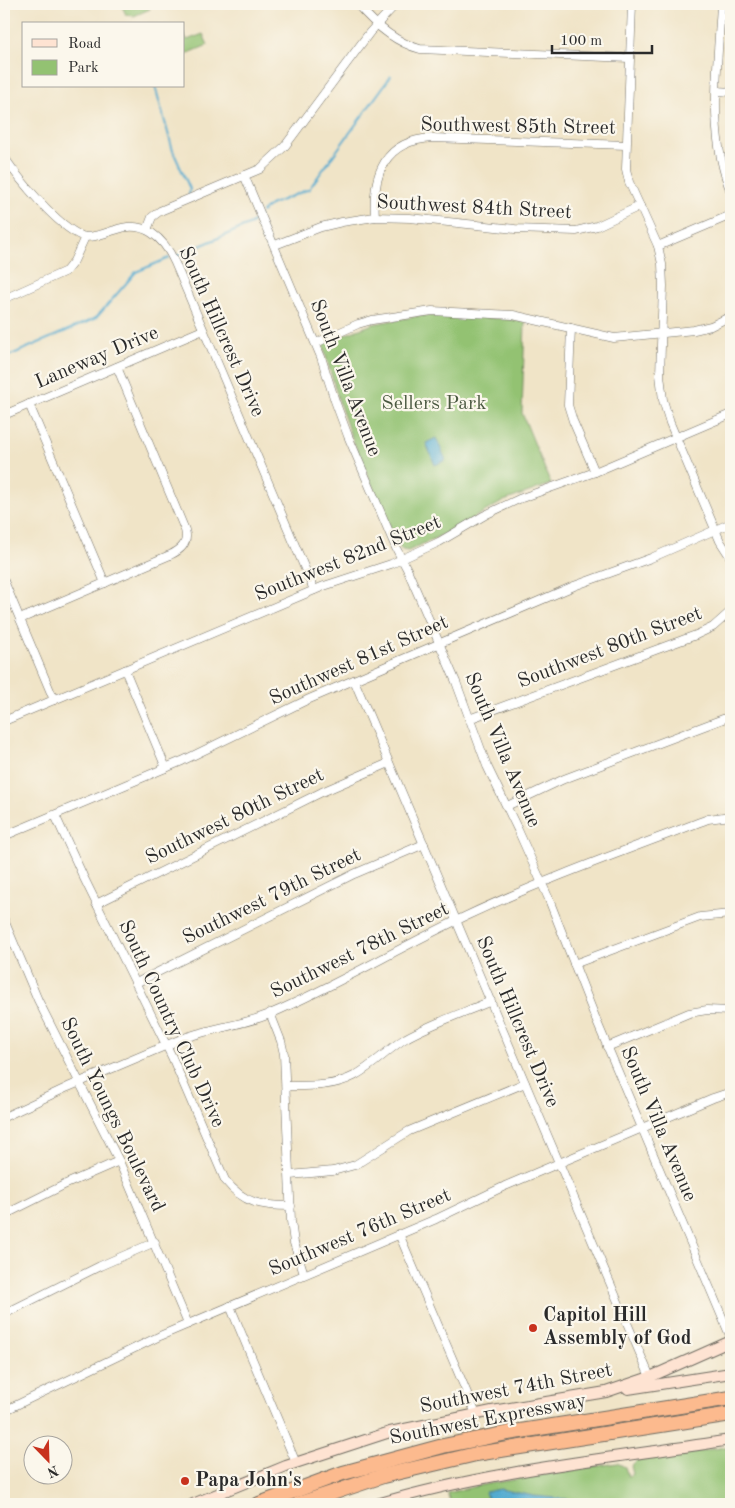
<svg xmlns="http://www.w3.org/2000/svg" width="735" height="1508" viewBox="0 0 735 1508" font-family="'Old Standard TT',serif">
  <rect width="100%" height="100%" fill="#fbf7ec"/>
  <filter id="ink" filterUnits="userSpaceOnUse"><feTurbulence type="fractalNoise" baseFrequency=".02" numOctaves="2"/><feDisplacementMap in="SourceGraphic" scale="10" xChannelSelector="R" yChannelSelector="G"/><feConvolveMatrix kernelMatrix="1 2 1 2 8 2 1 2 1" color-interpolation-filters="sRGB"/></filter>
  <filter id="wash" filterUnits="userSpaceOnUse"><feTurbulence type="fractalNoise" baseFrequency=".0096" numOctaves="4" result="noise"/><feDisplacementMap in="SourceGraphic" scale="20" xChannelSelector="R" yChannelSelector="G"/><feGaussianBlur stdDeviation="1.12" result="paint"/><feColorMatrix in="noise" values="0 0 0 0 0 0 0 0 0 0 0 0 0 0 0 0 0 1.4 0 .05"/><feComposite in="paint" operator="in"/></filter>
  <g filter="url(#wash)">
    <rect width="100%" height="100%" fill="#f0e4c7"/>
    <g fill="#93c272" stroke="#5f764e">
      <polygon points="121,4 148,4 150,9 134,16 126,15"/>
      <polygon points="184,33 187,40 203,34 208,45 184,55"/>
      <polygon points="440,315 509,319 525,322 522,413 551,484 504,501 448,532 408,551 402,550 398,546 349,431 340,405 323,346 328,341 373,324 418,316"/>
      <polygon points="726,1447 731,1459 731,1504 451,1504 447,1493 487,1484 617,1463 625,1467 628,1476 633,1474 631,1466 637,1460"/>
    </g>
    <g fill="#52abd0" stroke="#3e6b7e">
      <polygon points="436,438 446,460 435,465 426,443"/>
      <polygon points="500,1489 534,1496 567,1499 575,1504 489,1504 485,1492"/>
    </g>
    <g fill="none" stroke-linecap="round" stroke-linejoin="round">
      <g stroke="#52abd0" stroke-width="2">
        <polyline points="155,86 173,151 190,189 189,195"/>
        <polyline points="262,212 270,205 309,189 391,76"/>
        <polyline points="174,257 251,224 259,216"/>
        <polyline points="4,358 96,318 136,272 169,258"/>
      </g>
    </g>
  </g>
  <g filter="url(#ink)">
    <g fill="none" stroke-linecap="round" stroke-linejoin="round">
      <defs>
        <g id="minor">
          <path d="M357,4C374,24 394,42 420,49L629,58"/>
          <polyline points="632,4 626,169 629,182 658,246 662,264 663,286 660,375 663,400 670,423 720,541 731,558"/>
          <path d="M721,4C718,66 707,133 731,192"/>
          <polyline points="717,91 731,92"/>
          <path d="M4,157C19,179 57,226 82,236C92,239 105,233 115,230C144,219 164,238 175,263L314,590"/>
          <polyline points="244,175 321,357 335,401 348,436 396,548 407,569 456,682 487,766 518,830 548,897 597,1022 731,1338"/>
          <path d="M375,217C372,175 384,140 433,138L626,145"/>
          <polyline points="147,230 152,217 160,211 260,169 285,146 370,32 396,4"/>
          <polyline points="275,245 321,227 342,222 375,217 410,218 515,229 576,231 597,226 640,206"/>
          <polyline points="658,246 731,215"/>
          <polyline points="4,299 66,271 74,261 85,237"/>
          <polyline points="571,328 568,405 573,421 595,472"/>
          <polyline points="316,343 358,324 372,320 432,311 513,315 614,338 694,330 711,326 731,316"/>
          <polyline points="29,404 105,583"/>
          <polyline points="4,415 203,330"/>
          <polyline points="4,581 54,700"/>
          <path d="M20,619L170,555C181,550 189,543 185,530L117,367"/>
          <polyline points="125,670 166,768"/>
          <polyline points="354,680 650,1377"/>
          <polyline points="469,719 696,635 713,627 731,611"/>
          <polyline points="4,721 324,586 391,564 439,542 485,515 519,499 595,472 731,414"/>
          <polyline points="507,806 564,779 731,716"/>
          <path d="M55,815L83,876L172,1057L225,1180C244,1204 262,1206 291,1206"/>
          <polyline points="4,836 182,761 307,700 574,586 651,558 731,523"/>
          <polyline points="96,904 322,792 389,763"/>
          <polyline points="4,920 38,1000 119,1161 188,1324"/>
          <polyline points="574,964 700,917 731,914"/>
          <polyline points="136,983 354,874 424,844"/>
          <polyline points="270,1013 281,1041 284,1054 291,1221 294,1243 304,1274"/>
          <polyline points="607,1047 689,1013 707,1010 731,1011"/>
          <path d="M286,1086C309,1086 333,1087 354,1076C373,1066 388,1049 406,1038C433,1023 463,1013 491,1001"/>
          <path d="M4,1117L68,1087L179,1040C209,1028 240,1026 270,1014C337,985 400,947 466,916C545,879 627,850 708,819L731,816"/>
          <polyline points="290,1175 333,1171 355,1165 409,1131 525,1083"/>
          <polyline points="4,1215 66,1184 119,1161"/>
          <polyline points="399,1234 476,1414"/>
          <polyline points="230,1306 296,1463"/>
          <polyline points="4,1314 100,1266 155,1242"/>
          <polyline points="4,1411 160,1336 436,1219 505,1186 713,1098 731,1092"/>
        </g>
        <g id="secondary">
          <polyline points="628,1389 731,1373"/>
          <polyline points="193,1504 286,1466 390,1432 492,1411 606,1392 650,1377 731,1341"/>
          <path d="M377,1504C490,1470 615,1458 731,1440"/>
        </g>
        <g id="motorway">
          <polyline points="259,1504 343,1473 443,1446 508,1433 731,1398"/>
          <polyline points="299,1504 383,1476 476,1454 731,1414"/>
        </g>
      </defs>
      <use href="#minor" stroke="#706c62" stroke-width="9"/>
      <use href="#secondary" stroke="#706c62" stroke-width="12"/>
      <use href="#motorway" stroke="#706c62" stroke-width="16"/>
      <use href="#minor" stroke="#fff" stroke-width="8"/>
      <use href="#secondary" stroke="#fee3d2" stroke-width="10"/>
      <use href="#motorway" stroke="#fcba8e" stroke-width="14"/>
    </g>
  </g>
  <g fill="#c8321e" stroke="#fbf7ec" stroke-width="2">
    <circle cx="533" cy="1328" r="5"/>
    <circle cx="185" cy="1481" r="5"/>
  </g>
  <g text-anchor="middle" dominant-baseline="central" stroke-width="4.5" stroke-linejoin="round" paint-order="stroke">
    <g font-size="20" fill="#2b2b2b" stroke="#fbf7ec">
      <text transform="translate(518 127) rotate(1)">Southwest 85th Street</text>
      <text transform="translate(474 208) rotate(3)">Southwest 84th Street</text>
      <text transform="translate(221 332) rotate(66)">South Hillcrest Drive</text>
      <text transform="translate(97 358) rotate(-23)">Laneway Drive</text>
      <text transform="translate(345 378) rotate(69)">South Villa Avenue</text>
      <text transform="translate(348 559) rotate(-22)">Southwest 82nd Street</text>
      <text transform="translate(610 648) rotate(-21)">Southwest 80th Street</text>
      <text transform="translate(359 661) rotate(-24)">Southwest 81st Street</text>
      <text transform="translate(502 750) rotate(67)">South Villa Avenue</text>
      <text transform="translate(235 817) rotate(-26)">Southwest 80th Street</text>
      <text transform="translate(272 897) rotate(-26)">Southwest 79th Street</text>
      <text transform="translate(360 951) rotate(-26)">Southwest 78th Street</text>
      <text transform="translate(517 1022) rotate(67)">South Hillcrest Drive</text>
      <text transform="translate(171 1024) rotate(65)">South Country Club Drive</text>
      <text transform="translate(112 1115) rotate(64)">South Youngs Boulevard</text>
      <text transform="translate(658 1124) rotate(67)">South Villa Avenue</text>
      <text transform="translate(360 1233) rotate(-23)">Southwest 76th Street</text>
      <text transform="translate(516 1389) rotate(-11)">Southwest 74th Street</text>
      <text transform="translate(488 1420) rotate(-11)">Southwest Expressway</text>
    </g>
    <g font-size="20" fill="#4a5840" stroke="#fbf7ec">
      <text x="434" y="404">Sellers Park</text>
    </g>
    <g font-size="20" font-weight="bold" fill="#2b2b2b" stroke="#fbf7ec" text-anchor="start">
      <text x="543" y="1316">Capitol Hill<tspan x="543" dy="23">Assembly of God</tspan></text>
      <text x="195" y="1481">Papa John's</text>
    </g>
  </g>
  <rect width="735" height="1508" fill="none" stroke="#fbf7ec" stroke-width="20"/>
  <rect x="22" y="22" width="162" height="65" fill="#fbf7ec" stroke="#a8a59f"/>
  <rect x="32" y="39" width="25" height="8" fill="#fee3d2" stroke="#a8a59f"/>
  <text x="68" y="48" font-size="15" fill="#2b2b2b">Road</text>
  <rect x="32" y="60" width="25" height="15" fill="#93c272" stroke="#a8a59f"/>
  <text x="68" y="72" font-size="15" fill="#2b2b2b">Park</text>
  <g transform="translate(48 1460) rotate(157)"><circle r="24" fill="#fbf7ec" stroke="#a8a59f"/>
  <path d="M0-4L9 19L0 12L-9 19Z" fill="#c8321e"/>
  <text y="-8" font-size="14" font-weight="bold" text-anchor="middle" fill="#2b2b2b">N</text>
  </g>
  <path d="M552 45v8h100v-8" fill="none" stroke="#2b2b2b" stroke-width="2.5"/>
  <text x="560" y="45" font-size="15" fill="#2b2b2b" stroke="#fbf7ec" stroke-width="4" paint-order="stroke">100 m</text>
</svg>
